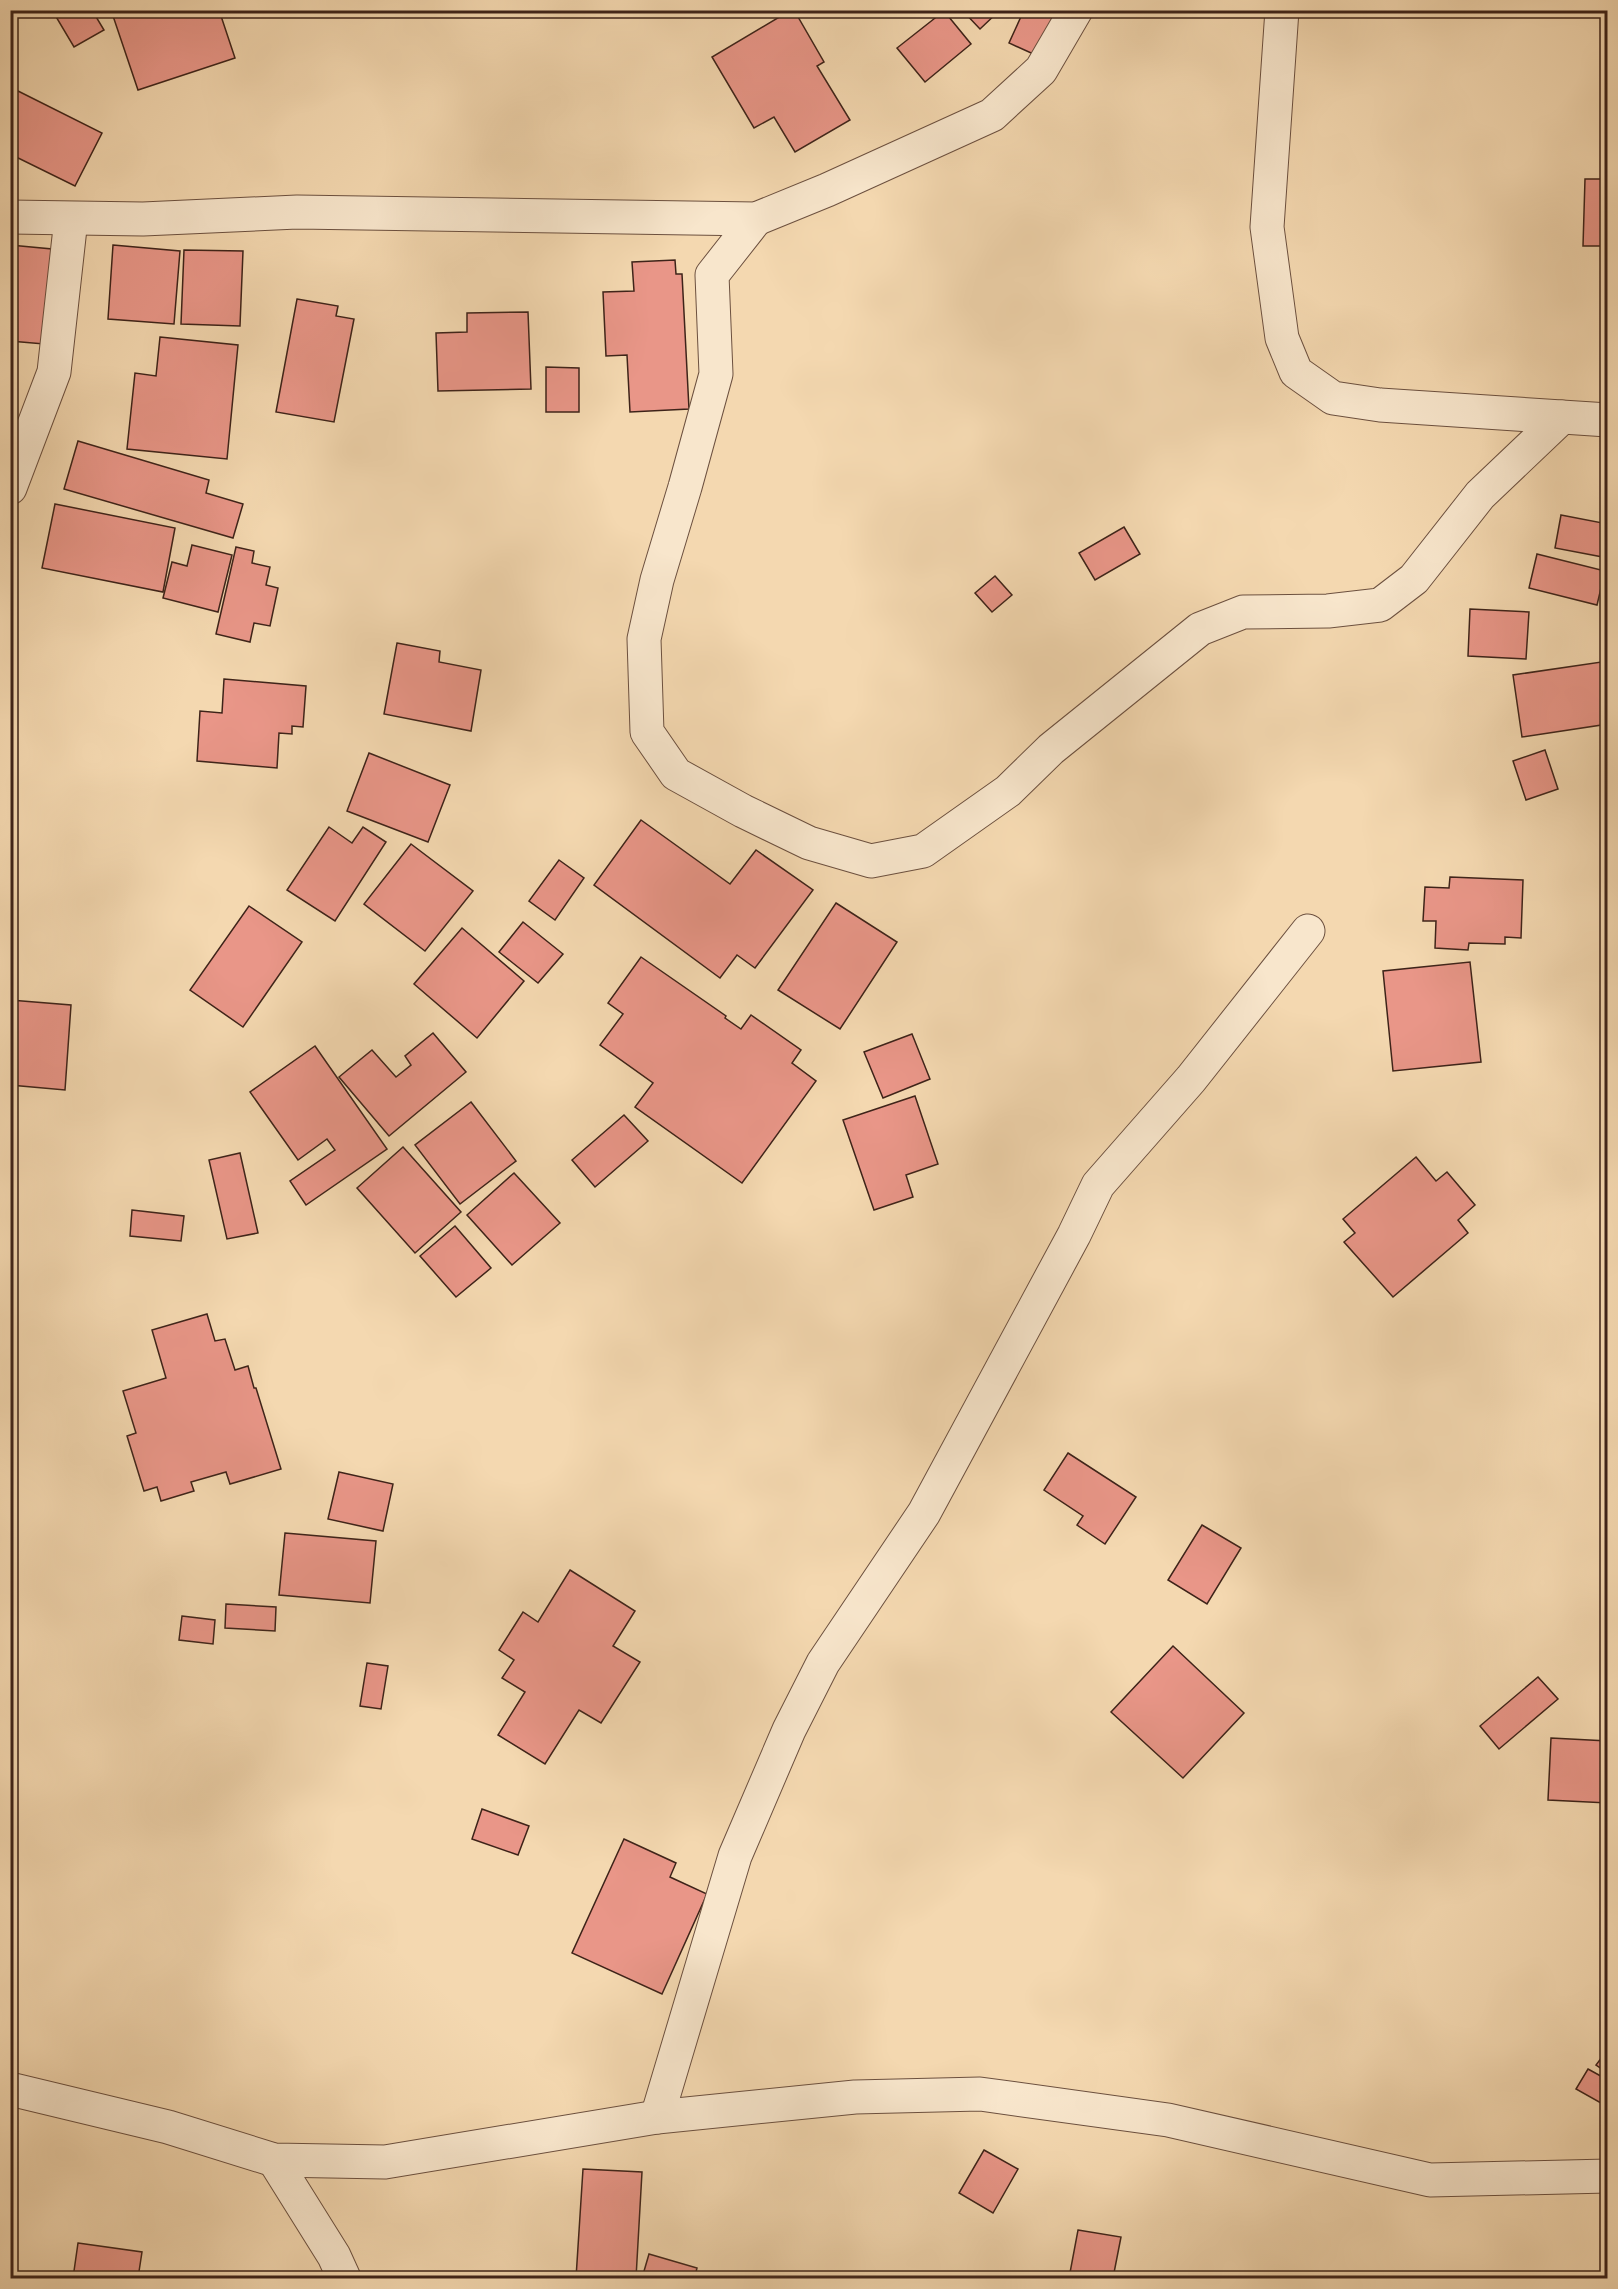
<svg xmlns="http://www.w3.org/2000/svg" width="1618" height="2289" viewBox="0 0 1618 2289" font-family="'EB Garamond',serif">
  <rect width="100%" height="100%" fill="#f4d8b0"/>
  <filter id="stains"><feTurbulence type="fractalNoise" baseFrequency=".00333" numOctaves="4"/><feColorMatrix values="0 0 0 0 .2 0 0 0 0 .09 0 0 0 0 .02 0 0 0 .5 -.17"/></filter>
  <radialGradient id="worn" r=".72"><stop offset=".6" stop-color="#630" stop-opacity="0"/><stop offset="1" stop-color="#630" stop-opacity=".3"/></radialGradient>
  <g fill="#e99688" stroke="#3e2319" stroke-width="1.5">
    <polygon points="52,10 92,10 104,30 74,47"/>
    <polygon points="111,10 219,10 235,58 138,90"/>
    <polygon points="791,10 794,10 824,62 817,66 850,120 795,152 774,117 754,128 712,57"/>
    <polygon points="962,10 1000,10 980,29"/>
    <polygon points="1024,10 1062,10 1040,57 1009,43"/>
    <polygon points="944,11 971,44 925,82 897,48"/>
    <polygon points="18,91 102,133 75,186 10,154 10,105"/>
    <polygon points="1585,179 1608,179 1608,246 1583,246"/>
    <polygon points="10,245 52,249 44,344 10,341"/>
    <polygon points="113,245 180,251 174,324 108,319"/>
    <polygon points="184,250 243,251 240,326 181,324"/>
    <polygon points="675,260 676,274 682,274 689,409 630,412 627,355 606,356 603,292 634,291 632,262"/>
    <polygon points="297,299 338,306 336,316 354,319 334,422 276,412"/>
    <polygon points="528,312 531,389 438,391 436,333 467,332 467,313"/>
    <polygon points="160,337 238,345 227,459 127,449 135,373 156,376"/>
    <polygon points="546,367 579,368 579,412 546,412"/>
    <polygon points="78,441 209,480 206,493 243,504 233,538 64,489"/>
    <polygon points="55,504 175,528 163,592 42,568"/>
    <polygon points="1561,515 1608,524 1608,558 1555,548"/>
    <polygon points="1124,527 1140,554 1095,580 1079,553"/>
    <polygon points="192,545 232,555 218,612 163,598 172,562 187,566"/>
    <polygon points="236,547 254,551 252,563 270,567 266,585 278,588 270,626 254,623 250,642 216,634"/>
    <polygon points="1537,554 1605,571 1597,605 1529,588"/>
    <polygon points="995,576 1012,595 992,612 975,593"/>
    <polygon points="1470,609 1529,612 1526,659 1468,656"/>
    <polygon points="397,643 440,651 439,662 481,670 471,731 384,714"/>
    <polygon points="1608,661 1608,724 1522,737 1513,675"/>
    <polygon points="224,679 306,686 303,727 292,726 292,734 279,733 277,768 197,761 200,711 222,713"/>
    <polygon points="1545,750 1558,789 1526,800 1513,761"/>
    <polygon points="369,753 450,785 428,842 347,811"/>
    <polygon points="641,820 730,884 756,850 813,890 755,968 737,955 720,978 594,885"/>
    <polygon points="329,827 352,843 363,827 386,842 335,921 287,890"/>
    <polygon points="411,844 473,891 425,951 364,904"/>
    <polygon points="559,860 584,878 555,920 529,901"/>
    <polygon points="1450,877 1523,880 1521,938 1505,937 1505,944 1469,943 1468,950 1435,948 1436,921 1423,921 1425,887 1449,888"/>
    <polygon points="836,903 897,942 840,1029 778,990"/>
    <polygon points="249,906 302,942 243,1027 190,990"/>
    <polygon points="523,922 563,954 538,983 499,952"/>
    <polygon points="462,928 524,981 477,1038 414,984"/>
    <polygon points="641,957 726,1016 725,1018 741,1029 751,1015 801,1050 792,1063 816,1081 742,1183 635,1107 653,1083 600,1045 623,1014 608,1003"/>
    <polygon points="1470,962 1481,1062 1393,1071 1383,971"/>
    <polygon points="10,1000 71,1005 65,1090 10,1085"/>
    <polygon points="433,1033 466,1072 389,1136 339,1077 372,1050 396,1077 411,1065 405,1056"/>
    <polygon points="912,1034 930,1079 883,1098 864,1052"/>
    <polygon points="315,1046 387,1149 306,1205 290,1181 335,1150 327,1139 298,1160 250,1092"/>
    <polygon points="915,1096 938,1164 906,1175 913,1197 874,1210 843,1120"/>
    <polygon points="471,1102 516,1161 460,1204 415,1145"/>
    <polygon points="624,1115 648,1141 595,1187 572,1160"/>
    <polygon points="403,1147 461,1212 415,1253 357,1188"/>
    <polygon points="240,1153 258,1233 227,1239 209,1160"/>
    <polygon points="1416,1157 1436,1181 1447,1172 1475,1205 1458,1220 1468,1233 1393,1297 1344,1242 1355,1233 1343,1219"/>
    <polygon points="514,1173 560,1223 512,1265 467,1215"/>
    <polygon points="132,1210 184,1216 181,1241 130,1236"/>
    <polygon points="455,1226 491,1268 456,1297 420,1256"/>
    <polygon points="207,1314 215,1341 225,1339 235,1370 248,1366 254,1388 256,1388 281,1469 230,1484 226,1472 191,1482 194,1491 161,1501 157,1487 144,1491 127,1436 136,1433 123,1391 166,1378 152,1330"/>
    <polygon points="1068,1453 1136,1497 1105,1544 1077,1525 1083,1516 1044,1490"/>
    <polygon points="339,1472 393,1484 383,1531 328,1519"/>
    <polygon points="1202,1525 1241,1548 1207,1604 1168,1580"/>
    <polygon points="285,1533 376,1541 370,1603 279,1595"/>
    <polygon points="570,1570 635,1611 613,1646 640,1662 601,1723 579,1710 545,1764 498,1735 525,1692 502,1678 514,1660 499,1650 523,1612 538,1622"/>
    <polygon points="226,1604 276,1607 275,1631 225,1628"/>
    <polygon points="182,1616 215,1620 213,1644 179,1640"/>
    <polygon points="1173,1646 1244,1713 1183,1778 1111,1712"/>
    <polygon points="367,1663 388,1666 381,1709 360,1706"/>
    <polygon points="1538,1677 1558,1699 1499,1749 1480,1726"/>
    <polygon points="1551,1738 1608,1741 1608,1803 1548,1800"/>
    <polygon points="482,1809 529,1826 518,1855 472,1839"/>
    <polygon points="624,1839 676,1863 670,1877 707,1894 662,1994 572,1953"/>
    <polygon points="1608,2049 1608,2073 1596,2065"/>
    <polygon points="1588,2069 1608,2080 1608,2107 1576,2089"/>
    <polygon points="984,2150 1018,2169 993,2213 959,2193"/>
    <polygon points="583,2169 642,2172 636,2278 576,2278"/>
    <polygon points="1078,2230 1121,2237 1113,2278 1069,2278"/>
    <polygon points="78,2243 142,2252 138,2278 73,2278"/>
    <polygon points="649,2254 697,2268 696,2272 708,2276 707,2278 642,2278"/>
  </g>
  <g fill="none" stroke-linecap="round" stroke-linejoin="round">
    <defs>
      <g id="minor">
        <polyline points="1282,10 1267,227 1282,338 1296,372 1333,398 1380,405 1608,420"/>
        <polyline points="10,217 143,219 297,212 756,219 827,190 992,115 1041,70 1076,10"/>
        <polyline points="756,219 712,275 716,374 685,487 657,580 644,639 647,732 676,774 743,811 809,843 871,861 923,851 1008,791 1051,749 1200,629 1243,612 1328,611 1380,605 1414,579 1480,495 1562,417"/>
        <polyline points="10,488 54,372 71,219"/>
        <polyline points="10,2089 168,2127 274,2160 385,2162 657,2117 855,2097 980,2094 1168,2120 1430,2180 1608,2176"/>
        <polyline points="657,2117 735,1856 789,1730 823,1663 924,1513 1074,1235 1098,1185 1191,1079 1308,931"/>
        <polyline points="274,2160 334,2256 344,2278"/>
      </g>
    </defs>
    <use href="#minor" stroke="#6c503f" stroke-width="35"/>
    <use href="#minor" stroke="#f8e6cc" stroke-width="33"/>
  </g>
  <rect width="1618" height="2289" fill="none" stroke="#f4d8b0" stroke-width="36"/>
  <rect x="12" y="12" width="1594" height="2265" fill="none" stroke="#3e2319" stroke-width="3"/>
  <rect x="18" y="18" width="1582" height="2253" fill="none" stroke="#3e2319" stroke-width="1.5"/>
  <rect width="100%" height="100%" filter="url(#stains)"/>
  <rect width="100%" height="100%" fill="url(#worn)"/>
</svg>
